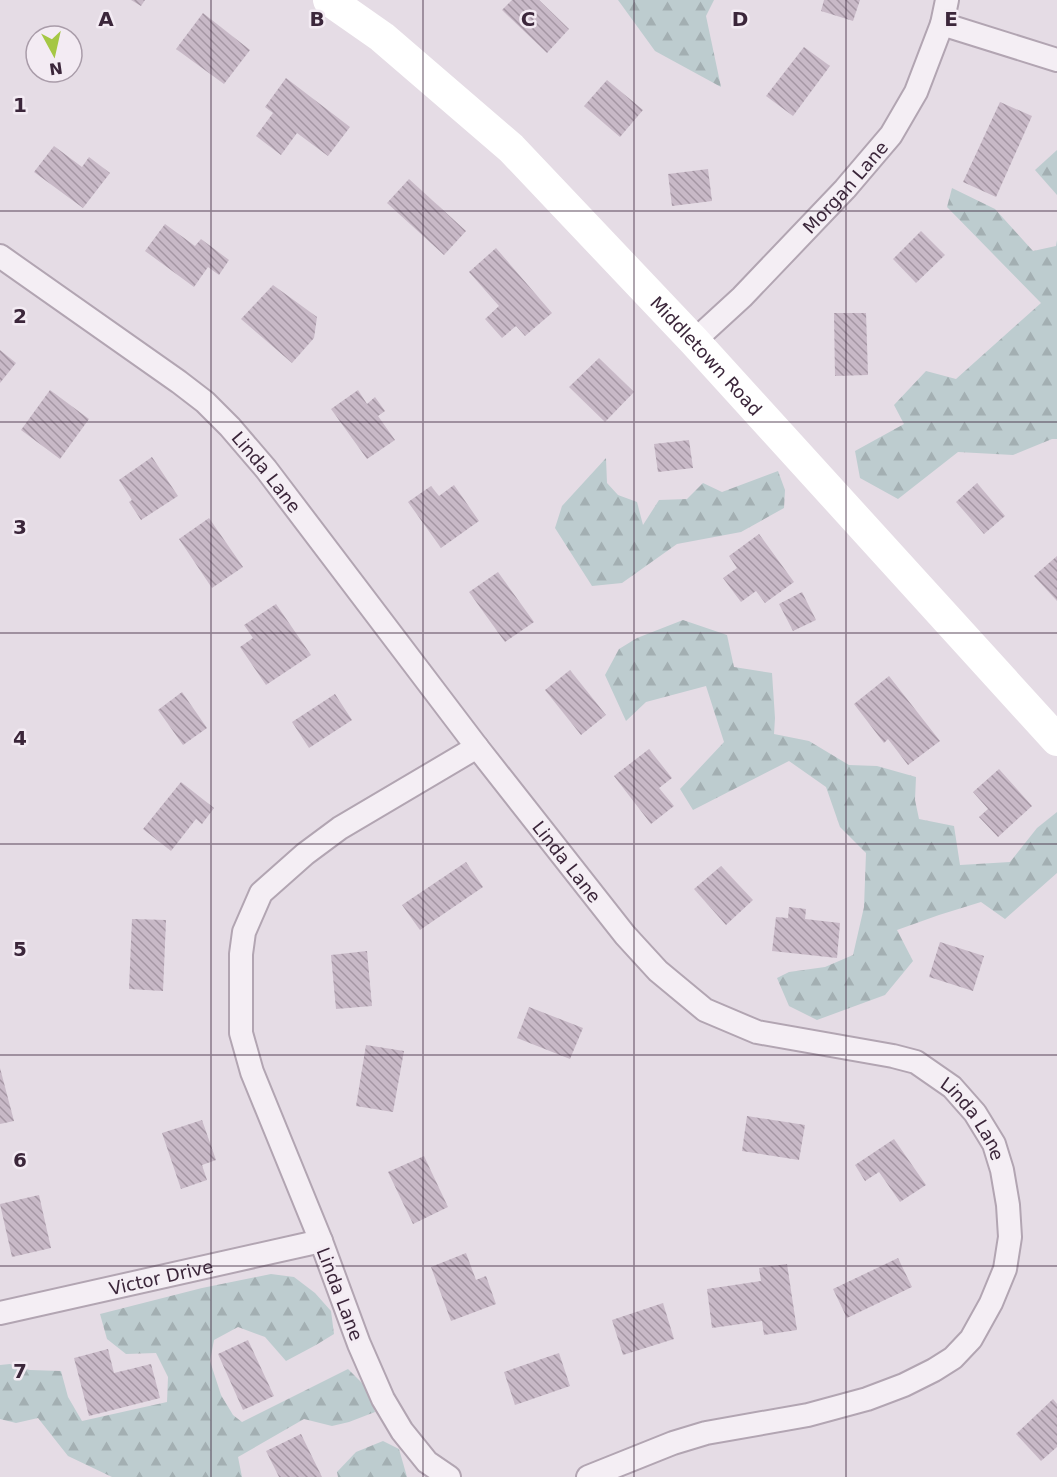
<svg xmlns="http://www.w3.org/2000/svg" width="1057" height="1477" viewBox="0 0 1057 1477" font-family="'DejaVu Sans',sans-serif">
  <defs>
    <pattern id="forest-firs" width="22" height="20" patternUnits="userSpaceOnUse" patternTransform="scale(1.5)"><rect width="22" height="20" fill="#bdcccf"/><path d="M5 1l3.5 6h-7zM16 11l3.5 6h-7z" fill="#a3afb2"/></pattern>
    <pattern id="building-back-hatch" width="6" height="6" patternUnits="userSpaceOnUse" patternTransform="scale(1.5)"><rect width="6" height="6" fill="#c8b9c7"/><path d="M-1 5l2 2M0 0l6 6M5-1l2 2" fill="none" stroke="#a496a3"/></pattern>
  </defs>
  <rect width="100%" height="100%" fill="#e5dce5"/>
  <g fill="url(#forest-firs)">
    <polygon points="618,0 714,0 706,16 721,87 655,51"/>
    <polygon points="1057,150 1057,195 1035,170"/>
    <polygon points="952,188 995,209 1033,251 1056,246 1057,240 1057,439 1052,439 1013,455 958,452 898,499 860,478 855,451 904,424 894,405 926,371 956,379 1041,303 947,207"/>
    <polygon points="606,458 607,483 618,495 637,502 643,525 659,500 687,499 703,483 722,492 778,471 785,490 784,508 741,532 677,544 622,583 592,586 555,528 562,506"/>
    <polygon points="683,620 727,635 734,667 772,673 775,718 774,734 809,741 849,765 877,766 916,777 915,800 919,819 954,826 960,865 1010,862 1037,828 1057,812 1057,873 1005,919 981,902 939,915 897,930 913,961 885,995 817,1020 789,1006 777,978 789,972 825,967 853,955 864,907 866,853 840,827 826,787 789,761 693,810 680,789 724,742 706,686 646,702 626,721 605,675 619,649 637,638"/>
    <polygon points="271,1274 294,1277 315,1293 331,1311 334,1334 316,1345 286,1361 265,1337 238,1327 214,1340 210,1361 221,1395 233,1415 242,1422 348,1369 368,1389 375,1412 349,1422 332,1426 304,1419 238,1457 242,1477 112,1477 68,1456 38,1418 16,1423 0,1419 0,1365 10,1364 30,1370 61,1371 68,1397 82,1421 167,1402 168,1377 156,1353 126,1354 107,1339 100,1314 202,1288"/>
    <polygon points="383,1441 399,1449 407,1477 338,1477 337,1472 356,1452"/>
  </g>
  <g fill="url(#building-back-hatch)">
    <polygon points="131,0 145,0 141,6"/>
    <polygon points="512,0 539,0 569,29 547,53 502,10"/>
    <polygon points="824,0 860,0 853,21 821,11"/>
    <polygon points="203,13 250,50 224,84 176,49"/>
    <polygon points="804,47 830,66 793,116 766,96"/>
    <polygon points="286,78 350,127 328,156 297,133 281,155 256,136 273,113 265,107"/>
    <polygon points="607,80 643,110 620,137 584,106"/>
    <polygon points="1000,102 1032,116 996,197 963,182"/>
    <polygon points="54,146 82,167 89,157 110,173 83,208 34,172"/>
    <polygon points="708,169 712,201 672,206 668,174"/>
    <polygon points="409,179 466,231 444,255 387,203"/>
    <polygon points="165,224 195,246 201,239 229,260 219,275 208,267 194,287 145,251"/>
    <polygon points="921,231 945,255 916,283 893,259"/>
    <polygon points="496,248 552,313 525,336 516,326 502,338 485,319 499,306 469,272"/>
    <polygon points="273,285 317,317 314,338 292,363 241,319"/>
    <polygon points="834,313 866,313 868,375 835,376"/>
    <polygon points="0,350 16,363 0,383"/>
    <polygon points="599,358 634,392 605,422 569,387"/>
    <polygon points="50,390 89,419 60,459 21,430"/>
    <polygon points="358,390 367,404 375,397 385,411 378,416 395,440 367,459 331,409"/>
    <polygon points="689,440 693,468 658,472 654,444"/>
    <polygon points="152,457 178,496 141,520 129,502 132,500 119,480"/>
    <polygon points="977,483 1005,516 984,534 956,502"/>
    <polygon points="454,485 479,521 441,548 408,502 431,486 439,496"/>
    <polygon points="209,518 243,567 212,588 179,539"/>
    <polygon points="759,534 794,582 765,603 756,591 741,602 723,578 737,568 729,556"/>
    <polygon points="1057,556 1057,601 1034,576"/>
    <polygon points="498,572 534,622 505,642 469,592"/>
    <polygon points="802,592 816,620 793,631 779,604"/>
    <polygon points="276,604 311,655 266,685 240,647 253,638 244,625"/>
    <polygon points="570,670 606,715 581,735 545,690"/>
    <polygon points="889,676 940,741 908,765 888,739 884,743 854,704"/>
    <polygon points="182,692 207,728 183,745 158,710"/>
    <polygon points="335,694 352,720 309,748 292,722"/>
    <polygon points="649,749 672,778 659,788 674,806 651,824 614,776"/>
    <polygon points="999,769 1032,806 998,837 979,817 988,809 973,792"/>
    <polygon points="181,782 214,808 202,824 196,819 171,851 143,829"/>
    <polygon points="466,862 483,887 420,930 402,905"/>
    <polygon points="721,866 753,900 726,925 694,889"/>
    <polygon points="789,907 806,909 805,919 840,923 837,958 772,951 776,917 788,918"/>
    <polygon points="132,919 166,920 163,991 129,989"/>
    <polygon points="940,942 984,956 973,991 929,977"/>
    <polygon points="367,951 372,1006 336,1009 331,955"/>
    <polygon points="529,1007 583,1028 570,1059 517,1038"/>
    <polygon points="366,1045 404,1051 393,1112 356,1106"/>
    <polygon points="0,1068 14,1121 0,1124"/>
    <polygon points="747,1116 805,1125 799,1160 742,1151"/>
    <polygon points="202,1120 216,1160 202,1165 207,1180 181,1189 162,1133"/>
    <polygon points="894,1139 926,1185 900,1202 879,1172 865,1181 855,1165"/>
    <polygon points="424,1156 448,1207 413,1224 388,1172"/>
    <polygon points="39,1195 51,1248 12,1257 0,1204"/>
    <polygon points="466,1253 476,1280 486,1276 496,1304 451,1321 431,1267"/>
    <polygon points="898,1258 912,1287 847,1318 833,1289"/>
    <polygon points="787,1264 797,1330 764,1335 762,1321 712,1328 707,1289 761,1281 759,1268"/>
    <polygon points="663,1303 674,1339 623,1355 612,1320"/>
    <polygon points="248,1340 274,1396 243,1410 218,1354"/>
    <polygon points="108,1349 114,1373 151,1364 160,1398 89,1416 74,1358"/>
    <polygon points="559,1353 570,1386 515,1405 504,1372"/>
    <polygon points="1053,1399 1057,1404 1057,1447 1041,1461 1016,1434"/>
    <polygon points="301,1434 322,1477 279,1477 266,1451"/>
  </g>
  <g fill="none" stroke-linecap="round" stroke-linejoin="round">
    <defs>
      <g id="street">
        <polyline points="942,24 1057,60"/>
        <path id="s1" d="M0,256L179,382L205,402L230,427L266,469L477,747L625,935L658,971L705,1010L757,1032L893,1056L916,1062L952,1087L975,1113L994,1144L1002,1170L1008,1205L1010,1237L1005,1269L991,1303L971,1339L953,1358L934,1370L904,1385L867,1399L808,1415L706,1433L673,1443L588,1477"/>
        <path id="s2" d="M694,341L742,297L845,189L891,135L916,92L942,24L947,0"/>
        <path id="s3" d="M0,1313L321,1241"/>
        <polyline points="449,1477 427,1462 402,1431 383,1399 359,1344 321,1241 252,1072 241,1033 241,954 244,932 261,893 305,854 340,828 477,747"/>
      </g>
    </defs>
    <use href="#street" stroke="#b2a5b2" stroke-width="26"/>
    <use href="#street" stroke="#f4eef4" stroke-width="22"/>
    <path stroke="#fff" stroke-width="32" id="s4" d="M329,0L382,37L511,148L694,341L1057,740"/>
  </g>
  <path fill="none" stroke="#3b263a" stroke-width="1.5" stroke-opacity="0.55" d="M211,0V1477M423,0V1477M634,0V1477M846,0V1477M0,211H1057M0,422H1057M0,633H1057M0,844H1057M0,1055H1057M0,1266H1057"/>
  <g text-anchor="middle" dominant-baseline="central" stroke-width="5" stroke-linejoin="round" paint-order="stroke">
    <g font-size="18" fill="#3b263a" stroke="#f3ebf3">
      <text stroke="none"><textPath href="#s2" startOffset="216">Morgan Lane</textPath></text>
      <text stroke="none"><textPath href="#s4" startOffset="520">Middletown Road</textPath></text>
      <text stroke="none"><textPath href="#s1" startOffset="345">Linda Lane</textPath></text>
      <text stroke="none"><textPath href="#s1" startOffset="837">Linda Lane</textPath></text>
      <text stroke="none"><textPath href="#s1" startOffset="1341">Linda Lane</textPath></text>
      <text stroke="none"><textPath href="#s3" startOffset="165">Victor Drive</textPath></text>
      <text transform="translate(340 1294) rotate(69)">Linda Lane</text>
    </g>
  </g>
  <g font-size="20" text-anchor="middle" font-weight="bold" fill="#3b263a" stroke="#f3ebf3" stroke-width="5" stroke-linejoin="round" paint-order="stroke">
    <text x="106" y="26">A</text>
    <text x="317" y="26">B</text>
    <text x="528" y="26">C</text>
    <text x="740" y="26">D</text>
    <text x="951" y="26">E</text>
    <text x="20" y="112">1</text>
    <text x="20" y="323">2</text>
    <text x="20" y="534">3</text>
    <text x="20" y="745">4</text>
    <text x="20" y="956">5</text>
    <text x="20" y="1167">6</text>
    <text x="20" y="1378">7</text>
  </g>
  <g transform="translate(54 54) rotate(172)"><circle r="28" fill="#f3ebf3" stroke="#a99ca9" stroke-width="1.5"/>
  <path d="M0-4.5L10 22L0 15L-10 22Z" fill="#a5c744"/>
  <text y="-9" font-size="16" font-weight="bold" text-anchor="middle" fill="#3b263a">N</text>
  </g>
</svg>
